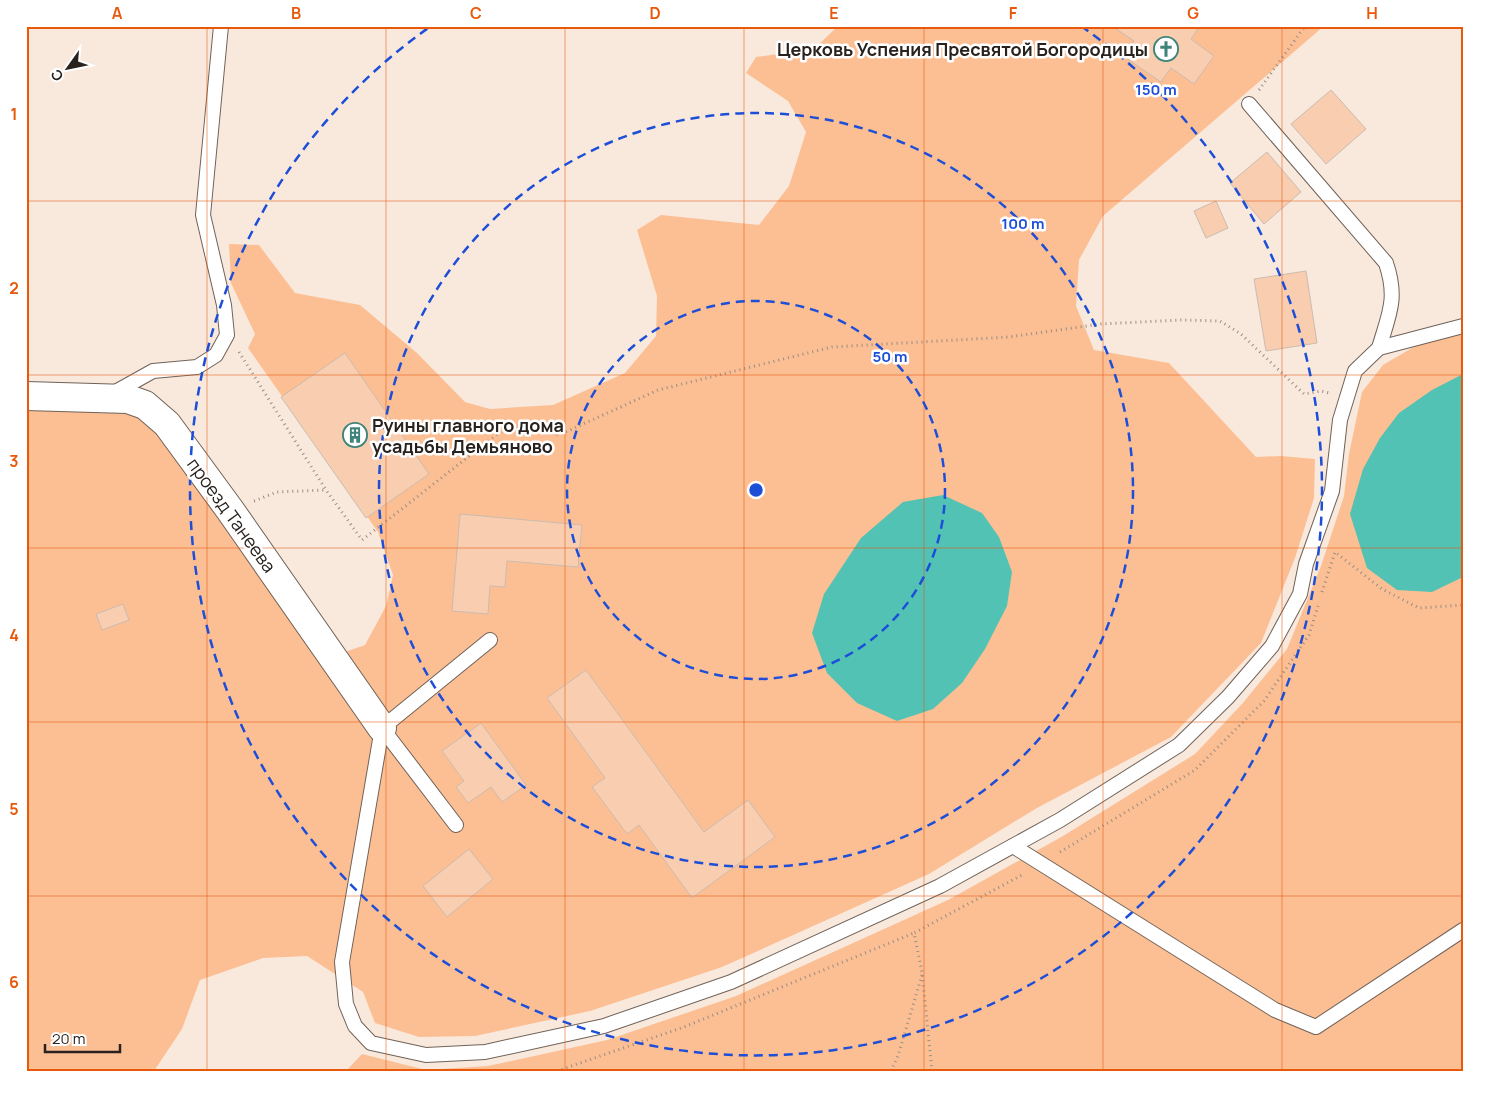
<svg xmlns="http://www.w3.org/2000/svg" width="1489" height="1097" viewBox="0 0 1489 1097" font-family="Manrope,sans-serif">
  <rect width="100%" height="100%" fill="#f9e9dd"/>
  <g fill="#fcbf94">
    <polygon points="838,26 1324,26 1103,216 1079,260 1076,306 1094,350 1169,363 1256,457 1281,456 1315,459 1314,498 1295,558 1261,643 1171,737 1037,808 929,874 722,967 590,1011 475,1036 419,1037 375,1023 363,992 307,956 263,958 200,980 182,1029 154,1071 26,1071 26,408 100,406 145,415 311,649 333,656 365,645 386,606 393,575 378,532 248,348 255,334 231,283 229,244 259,245 295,293 360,305 417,353 465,402 490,409 553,405 625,373 656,336 657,296 637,230 661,215 759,225 789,186 806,132 788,101 746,73 756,57 814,49"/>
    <polygon points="1463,318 1463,1071 346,1071 362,1054 426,1070 488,1066 607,1040 736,996 948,900 1063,836 1195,754 1242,704 1287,649 1321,566 1344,496 1349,454 1362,392 1383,365"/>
  </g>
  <g fill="#51c2b3">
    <polygon points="1463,374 1463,577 1432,592 1397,590 1367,568 1350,514 1363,469 1380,438 1399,413 1432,390"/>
    <polygon points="943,495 982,513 999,537 1012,572 1007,606 985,649 962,683 933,709 897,721 857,703 827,673 812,633 824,594 861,538 903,502"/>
  </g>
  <g fill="#f9cdaf" stroke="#cbbbb0">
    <polygon points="1112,26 1200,26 1191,39 1214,56 1194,84 1171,68 1161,82 1123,56 1134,41"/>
    <polygon points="1331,90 1366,129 1326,164 1291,124"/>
    <polygon points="1267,152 1301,192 1264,224 1230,183"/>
    <polygon points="1216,201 1228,228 1206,238 1194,211"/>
    <polygon points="1306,271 1317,343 1266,351 1254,279"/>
    <polygon points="345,353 429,474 366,518 281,397"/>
    <polygon points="460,514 582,525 578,567 507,561 505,587 490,586 488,614 452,611"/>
    <polygon points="123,604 129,620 102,630 96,614"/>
    <polygon points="586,670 704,832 748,800 775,837 692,898 639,825 627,834 592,787 605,778 547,698"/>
    <polygon points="481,723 526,785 502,802 491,787 468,803 456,787 464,781 442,751"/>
    <polygon points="469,849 493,879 447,917 423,886"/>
  </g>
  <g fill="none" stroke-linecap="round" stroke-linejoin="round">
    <defs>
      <g id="service">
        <path d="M1249,104L1386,263C1398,299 1389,314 1379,348"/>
        <polyline points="110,395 153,371 197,367 216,355 227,335 224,305 203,215 221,26"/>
        <polyline points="490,640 382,728 342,962 346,1004 355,1026 371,1043 426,1055 485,1052 604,1026 731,982 940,886 1060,820 1179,745 1228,697 1272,646 1300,594 1306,564 1332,491 1340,420 1355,371 1379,348 1463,326"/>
        <polyline points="382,728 456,825"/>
        <polyline points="1013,846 1275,1010 1316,1027 1463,930"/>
      </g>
      <polyline id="minor" points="26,396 128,399 145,405 167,424 230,510 382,728"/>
    </defs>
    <use href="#service" stroke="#706258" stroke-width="16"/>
    <use href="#minor" stroke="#706258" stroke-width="30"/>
    <g stroke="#988d84" stroke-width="3" stroke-dasharray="1 4" stroke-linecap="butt">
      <polyline points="1259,90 1305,26"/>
      <polyline points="239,352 326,490 362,540 509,425 559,435 658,390 832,347 1009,337 1101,324 1181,320 1220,321 1241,334 1304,394 1321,391 1329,393"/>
      <polyline points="254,501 277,492 326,490"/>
      <polyline points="1322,592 1335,552 1382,589 1419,608 1463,605"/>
      <polyline points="1060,852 1195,770 1264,701 1309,635 1318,606"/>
      <polyline points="557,1071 684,1027 914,933"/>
      <polyline points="891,1071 898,1056 922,975"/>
      <polyline points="932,1071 922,972 914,933 1022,875"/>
    </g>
    <use href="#service" stroke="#fff" stroke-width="14"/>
    <use href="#minor" stroke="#fff" stroke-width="28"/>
  </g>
  <path fill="none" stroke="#e8590c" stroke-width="1" stroke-opacity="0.55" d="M207,26V1071M386,26V1071M565,26V1071M744,26V1071M924,26V1071M1103,26V1071M1282,26V1071M26,201H1463M26,375H1463M26,548H1463M26,722H1463M26,896H1463"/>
  <g fill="none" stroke="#1d4ed8" stroke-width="2.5" stroke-dasharray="9 6">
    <circle cx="756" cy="490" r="189"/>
    <circle cx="756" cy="490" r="377"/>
    <path d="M1081 26A566 566 0 1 1 431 26"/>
  </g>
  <defs>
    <symbol id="church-ring" viewBox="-11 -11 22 22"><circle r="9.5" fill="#fff" stroke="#3f847a" stroke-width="1.5"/><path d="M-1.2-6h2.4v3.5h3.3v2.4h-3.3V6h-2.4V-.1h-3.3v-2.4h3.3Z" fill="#3f847a"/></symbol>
    <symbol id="building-ring" viewBox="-11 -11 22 22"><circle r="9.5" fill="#fff" stroke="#3f847a" stroke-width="1.5"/><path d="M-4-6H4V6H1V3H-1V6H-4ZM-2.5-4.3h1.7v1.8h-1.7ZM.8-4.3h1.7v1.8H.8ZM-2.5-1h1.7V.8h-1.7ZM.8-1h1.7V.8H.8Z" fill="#3f847a"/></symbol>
  </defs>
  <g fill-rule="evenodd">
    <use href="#church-ring" x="1152" y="35" width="28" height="28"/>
    <use href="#building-ring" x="341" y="421" width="28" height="28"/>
  </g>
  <g text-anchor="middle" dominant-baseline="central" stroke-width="5" stroke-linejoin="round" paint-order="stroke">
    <g font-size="18" font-weight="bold" fill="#28221e" stroke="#fff" text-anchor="end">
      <text x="1148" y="49">Церковь Успения Пресвятой Богородицы</text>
      <text x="372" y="425" text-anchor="start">Руины главного дома<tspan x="372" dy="21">усадьбы Демьяново</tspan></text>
    </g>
    <g font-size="18" fill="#28221e" stroke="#fff">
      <text transform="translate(232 515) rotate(54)">проезд Танеева</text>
    </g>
  </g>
  <circle cx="756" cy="490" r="8" fill="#1d4ed8" stroke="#fff" stroke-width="2.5"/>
  <g font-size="15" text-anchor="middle" font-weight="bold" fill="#1d4ed8" stroke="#fff" stroke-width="5" stroke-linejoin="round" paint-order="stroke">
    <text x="1156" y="95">150 m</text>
    <text x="1023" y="229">100 m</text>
    <text x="890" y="362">50 m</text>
  </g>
  <rect width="1489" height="1097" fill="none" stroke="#ffffff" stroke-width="55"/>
  <g transform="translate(68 68) rotate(237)" stroke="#ffffff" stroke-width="4" paint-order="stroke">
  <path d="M0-4L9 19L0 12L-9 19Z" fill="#28221e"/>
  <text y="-8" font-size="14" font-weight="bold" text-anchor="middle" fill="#28221e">С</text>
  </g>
  <path d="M45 1044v8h75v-8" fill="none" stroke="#28221e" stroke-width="2.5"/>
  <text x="52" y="1044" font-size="15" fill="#28221e" stroke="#ffffff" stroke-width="4" paint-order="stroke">20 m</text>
  <rect x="28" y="28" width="1434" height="1042" fill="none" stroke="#e8590c" stroke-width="2"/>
  <g font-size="16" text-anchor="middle" font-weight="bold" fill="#e8590c">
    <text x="117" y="19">A</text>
    <text x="296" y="19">B</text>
    <text x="476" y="19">C</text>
    <text x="655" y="19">D</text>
    <text x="834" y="19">E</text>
    <text x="1013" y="19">F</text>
    <text x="1193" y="19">G</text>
    <text x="1372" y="19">H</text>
    <text x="14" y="120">1</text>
    <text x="14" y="294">2</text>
    <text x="14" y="467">3</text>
    <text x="14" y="641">4</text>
    <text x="14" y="815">5</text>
    <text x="14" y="988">6</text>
  </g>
</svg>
